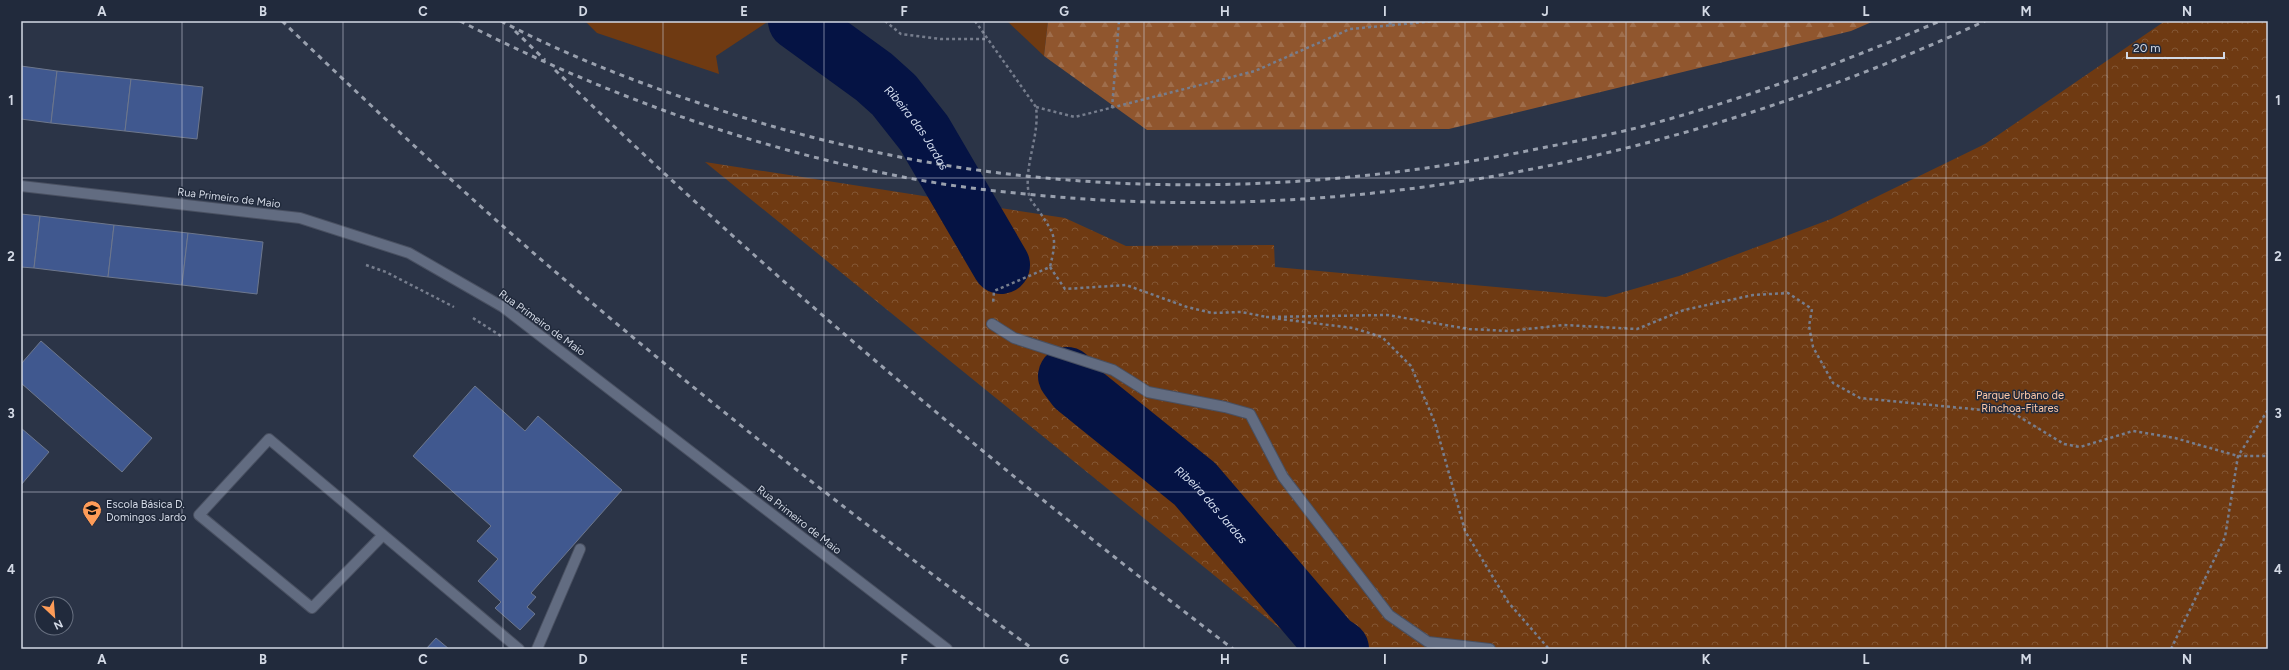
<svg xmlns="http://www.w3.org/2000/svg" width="2289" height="670" viewBox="0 0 2289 670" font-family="Figtree,sans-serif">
  <defs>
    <pattern id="forest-firs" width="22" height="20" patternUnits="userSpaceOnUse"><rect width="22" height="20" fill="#90562e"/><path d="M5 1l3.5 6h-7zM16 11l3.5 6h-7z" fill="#9f6e4c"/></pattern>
    <pattern id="park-crowns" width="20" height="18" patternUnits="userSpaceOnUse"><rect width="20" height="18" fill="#6f3a12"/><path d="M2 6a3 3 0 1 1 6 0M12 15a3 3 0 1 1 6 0" fill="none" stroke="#835634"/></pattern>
  </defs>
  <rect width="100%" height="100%" fill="#2b3447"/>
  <g fill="#6f3a12">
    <polygon points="585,21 769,21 716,56 719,74 597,33"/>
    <polygon points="1007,21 1048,21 1044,56"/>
  </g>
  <polygon fill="url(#forest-firs)" points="1048,21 1874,21 1851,31 1449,129 1147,130 1044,56"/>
  <polygon fill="url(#park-crowns)" points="2165,21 2268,21 2268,649 1305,649 705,162 1065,218 1126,246 1274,245 1275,267 1606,297 1679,276 1831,219 1985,144"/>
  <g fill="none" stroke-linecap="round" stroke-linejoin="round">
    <g stroke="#051344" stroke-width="58">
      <path id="s1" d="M797,21L874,77L894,95L924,133L1001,265"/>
      <path id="s2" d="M1067,376L1076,388L1195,484L1331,643L1340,649"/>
    </g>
  </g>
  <g fill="#40588f" stroke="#6d778d">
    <polygon points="21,66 57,71 51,123 21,119"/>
    <polygon points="57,71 131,79 125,131 51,123"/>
    <polygon points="131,79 203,87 197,139 125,131"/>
    <polygon points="21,214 40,216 34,268 21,267"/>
    <polygon points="40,216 114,225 108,277 34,268"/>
    <polygon points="114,225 188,233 182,285 108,277"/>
    <polygon points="188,233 263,242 257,294 182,285"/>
    <polygon points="41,341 152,438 122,472 21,383 21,364"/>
    <polygon points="475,386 525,431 538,416 622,490 531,593 536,597 527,607 535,614 520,630 495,608 501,602 478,581 498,559 477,541 491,526 413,456"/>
    <polygon points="21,428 49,452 21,485"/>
    <polygon points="436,638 449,649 426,649"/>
  </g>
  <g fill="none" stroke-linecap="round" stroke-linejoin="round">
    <defs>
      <polyline id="lane" points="992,324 1014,338 1113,370 1148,392 1225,407 1250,414 1283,477 1389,615 1428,642 1490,649"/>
      <g id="street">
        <polyline points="383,535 312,608 199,515 269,439 519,649"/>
        <polyline points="537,649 580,549"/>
      </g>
      <polyline id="secondary" points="21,186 300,218 409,253 503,307 947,649"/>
    </defs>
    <use href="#lane" stroke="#495061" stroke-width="12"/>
    <use href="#street" stroke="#495061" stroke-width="12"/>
    <use href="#secondary" stroke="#495061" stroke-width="12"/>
    <g stroke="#767d8d" stroke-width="2.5" stroke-dasharray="3 3" stroke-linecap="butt">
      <polyline points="885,21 901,34 941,39 988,39"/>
      <path d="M975,21L1036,107C1040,137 1023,166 1029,195C1030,201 1036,206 1039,211C1056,237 1057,237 1050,267L994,291L993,304"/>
      <polyline points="1383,21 1392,24"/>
      <polyline points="1449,21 1537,21"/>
      <polyline points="1036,107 1075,117 1255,71 1350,29 1436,21"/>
      <polyline points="1112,108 1119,21"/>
      <polyline points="366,265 386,272 454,307"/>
      <polyline points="1050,267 1065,289 1126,285 1187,307 1212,313 1241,312 1267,317"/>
      <polyline points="1266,317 1387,315 1469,329 1509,331 1564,325 1637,329 1684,310 1753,295 1788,293 1812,309 1809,326 1813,347 1833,383 1860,398 2013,413 2064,444 2080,447 2133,431 2175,438 2238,456 2268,456"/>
      <polyline points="473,318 501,336"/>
      <polyline points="1272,318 1353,328 1382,337 1411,366 1435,423 1465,531 1508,602 1549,649"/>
      <polyline points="2171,649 2225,537 2238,456 2268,410"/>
    </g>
    <use href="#lane" stroke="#626c81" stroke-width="10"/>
    <use href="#street" stroke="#626c81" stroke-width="10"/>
    <use href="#secondary" stroke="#626c81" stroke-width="10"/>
    <g stroke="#99a0ae" stroke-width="3" stroke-dasharray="5 5" stroke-linecap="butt">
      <path d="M282,21C372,107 463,193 558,274C711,405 870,530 1033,649"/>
      <path d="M460,21C597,91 741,145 893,175C937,184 982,190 1026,194C1355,228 1686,159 1985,21"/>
      <path d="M501,21C573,59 652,88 729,113C996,199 1268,204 1542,148C1576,141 1610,135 1644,126C1745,99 1844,62 1940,21"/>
      <polyline points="515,31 545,60"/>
      <path d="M555,70C769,277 997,469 1233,649"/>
    </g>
  </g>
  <path fill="none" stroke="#d3d9e5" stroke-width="1" stroke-opacity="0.55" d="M182,21V649M343,21V649M503,21V649M663,21V649M824,21V649M984,21V649M1144,21V649M1305,21V649M1465,21V649M1626,21V649M1786,21V649M1946,21V649M2107,21V649M21,178H2268M21,335H2268M21,492H2268"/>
  <defs>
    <symbol id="school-pin" viewBox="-11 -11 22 30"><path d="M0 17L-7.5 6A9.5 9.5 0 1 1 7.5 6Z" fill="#fe9c58" stroke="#212a3c"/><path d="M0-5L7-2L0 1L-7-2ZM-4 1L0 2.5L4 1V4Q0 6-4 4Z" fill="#111"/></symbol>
  </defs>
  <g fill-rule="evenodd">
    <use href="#school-pin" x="81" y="499" width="22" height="30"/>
  </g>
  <g text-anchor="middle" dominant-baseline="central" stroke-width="3" stroke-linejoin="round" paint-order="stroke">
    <g font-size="11" fill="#d3d9e5" stroke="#212a3c">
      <text transform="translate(229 198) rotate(7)">Rua Primeiro de Maio</text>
      <text transform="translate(542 323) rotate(36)">Rua Primeiro de Maio</text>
      <text transform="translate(799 520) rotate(38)">Rua Primeiro de Maio</text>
    </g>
    <g font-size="11" fill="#fdc8a7" stroke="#212a3c">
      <text x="2020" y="395">Parque Urbano de<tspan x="2020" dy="13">Rinchoa-Fitares</tspan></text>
    </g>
    <g font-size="11" fill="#d3d9e5" stroke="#212a3c" text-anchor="start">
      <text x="106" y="504">Escola Básica D.<tspan x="106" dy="13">Domingos Jardo</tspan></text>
    </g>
    <g font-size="12" font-style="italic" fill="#d5deef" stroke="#212a3c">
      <text stroke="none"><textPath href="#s1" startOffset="162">Ribeira das Jardas</textPath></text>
      <text stroke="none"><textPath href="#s2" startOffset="194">Ribeira das Jardas</textPath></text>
    </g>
  </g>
  <rect width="2289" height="670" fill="none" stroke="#212a3c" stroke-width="44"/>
  <g transform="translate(54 616) rotate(154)"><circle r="19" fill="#212a3c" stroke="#687080"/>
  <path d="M0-3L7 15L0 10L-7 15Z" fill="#fe9c58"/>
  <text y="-6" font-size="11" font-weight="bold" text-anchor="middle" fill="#d3d9e5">N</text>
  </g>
  <path d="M2127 52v6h97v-6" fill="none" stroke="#d3d9e5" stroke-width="2"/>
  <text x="2133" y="52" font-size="12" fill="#d3d9e5" stroke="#212a3c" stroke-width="3" paint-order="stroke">20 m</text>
  <rect x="22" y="22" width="2245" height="626" fill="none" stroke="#d3d9e5" stroke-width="1.5"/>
  <g font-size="13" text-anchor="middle" font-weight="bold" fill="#d3d9e5">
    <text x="102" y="16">A</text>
    <text x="263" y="16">B</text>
    <text x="423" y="16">C</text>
    <text x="583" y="16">D</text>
    <text x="744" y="16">E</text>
    <text x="904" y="16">F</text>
    <text x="1064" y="16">G</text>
    <text x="1225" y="16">H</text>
    <text x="1385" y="16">I</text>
    <text x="1545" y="16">J</text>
    <text x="1706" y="16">K</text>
    <text x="1866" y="16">L</text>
    <text x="2026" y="16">M</text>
    <text x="2187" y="16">N</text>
    <text x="11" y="105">1</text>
    <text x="2278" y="105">1</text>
    <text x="11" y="261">2</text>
    <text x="2278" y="261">2</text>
    <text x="11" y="418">3</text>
    <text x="2278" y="418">3</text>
    <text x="11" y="574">4</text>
    <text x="2278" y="574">4</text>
    <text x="102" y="664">A</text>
    <text x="263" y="664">B</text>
    <text x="423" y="664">C</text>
    <text x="583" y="664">D</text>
    <text x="744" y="664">E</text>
    <text x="904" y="664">F</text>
    <text x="1064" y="664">G</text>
    <text x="1225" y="664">H</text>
    <text x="1385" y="664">I</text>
    <text x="1545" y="664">J</text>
    <text x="1706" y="664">K</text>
    <text x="1866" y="664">L</text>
    <text x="2026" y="664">M</text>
    <text x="2187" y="664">N</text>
  </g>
</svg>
